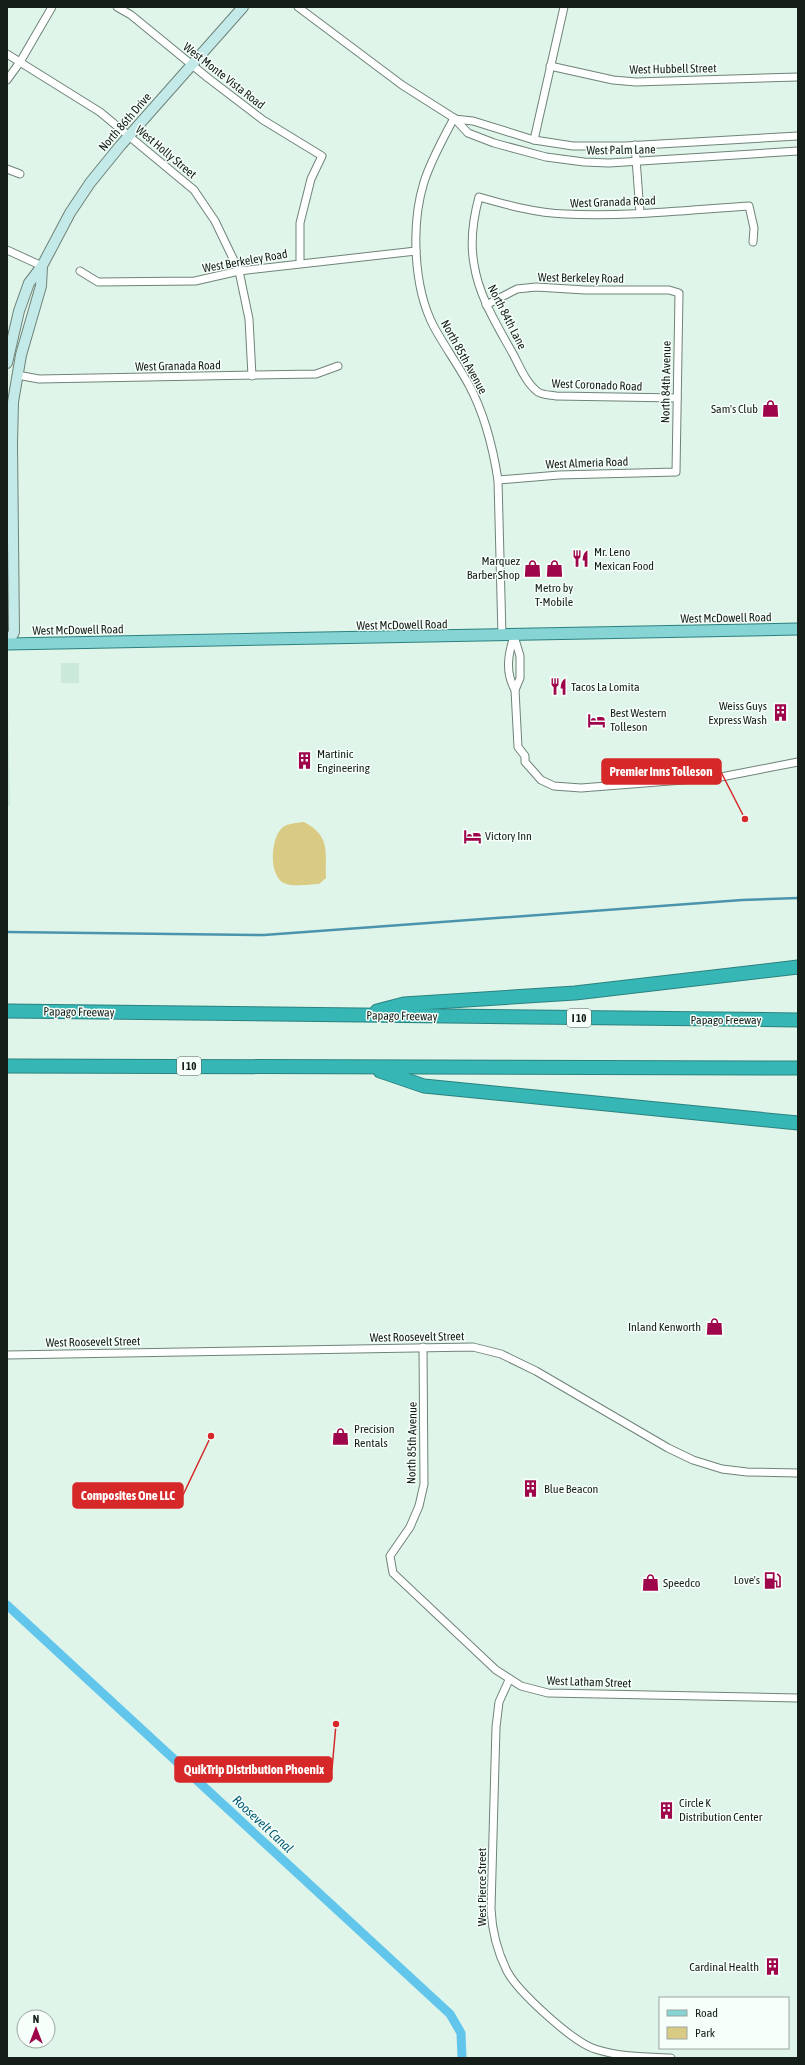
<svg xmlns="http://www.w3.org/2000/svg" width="805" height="2065" viewBox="0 0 805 2065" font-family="'Asap Condensed',sans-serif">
  <rect width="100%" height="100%" fill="#dff5e9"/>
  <g fill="#cbe9d9">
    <polygon points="7,658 10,806 8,806 7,874"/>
    <rect x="61" y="663" width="18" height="20"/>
  </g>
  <path fill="#d9cb84" d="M304,822C331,836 325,852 326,878L319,884C309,884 290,888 282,882C269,872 271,840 281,829C286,823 297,823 304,822Z"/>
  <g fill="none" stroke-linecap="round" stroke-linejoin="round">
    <polyline stroke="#4b94ad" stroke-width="2.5" points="7,932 264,935 742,900 798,898"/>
    <polyline stroke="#62c6ec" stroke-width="9" points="7,1605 450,2014 461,2033 462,2058"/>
    <defs>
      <g id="street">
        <polyline points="117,7 131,15 208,78 263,120 322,156 311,179 300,223 300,263"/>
        <polyline points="298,7 402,85 454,118 468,133 494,143 546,157 584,162 609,163 798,151"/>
        <polyline points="7,54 100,112 194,190 215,221 239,271 249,319 252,376"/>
        <polyline points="550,66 613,80 636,82 798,77"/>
        <polyline points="7,80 20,62 52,7"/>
        <path d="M454,118C443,139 431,160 424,182C411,224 413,287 434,327C445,347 458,365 469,385C484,413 493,448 498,480L502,636"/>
        <polyline points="454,119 473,121 534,140 573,146 625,146 798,136"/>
        <polyline points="534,140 564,7"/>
        <polyline points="635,145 640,213"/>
        <polyline points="7,169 20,174"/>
        <polyline points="7,250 42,266"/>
        <polyline points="80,271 98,282 195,281 239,271 416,251"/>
        <polyline points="486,305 517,289 536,287 585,290 669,290 679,293 676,472 559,475 498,480"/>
        <polyline points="17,375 39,379 316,374 338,366"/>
        <path d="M677,398L556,396C551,395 542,395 538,392C526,383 520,367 513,354C497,325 479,297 474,264C470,242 473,219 479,197C507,205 536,213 565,214C626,217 688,210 749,206L754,228L753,242"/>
        <polyline points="514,636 520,656 520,678 515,690 518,747 525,756 525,762 534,772 541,780 554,786 581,788 721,777 798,762"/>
        <path d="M514,636C508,655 505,672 515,690"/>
        <polyline points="423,1347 424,1484 419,1506 410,1527 390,1556 393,1573 496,1670 521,1686 548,1693 798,1698"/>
        <polyline points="7,1355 473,1347 501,1354 536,1371 668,1448 693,1460 722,1469 747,1472 798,1473"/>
        <path d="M509,1680L499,1702L496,1727L491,1909C492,1931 497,1951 507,1971C518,1992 573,2042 595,2049C620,2057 646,2057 671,2058"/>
      </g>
      <g id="secondary">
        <polyline points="7,363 19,311 29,283 42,266 70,213 90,183 120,146 243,7"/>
        <polyline points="8,644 14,632 12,444 13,402 21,355 41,286 42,266"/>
      </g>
      <polyline id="primary" points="7,644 798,629"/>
      <g id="highway">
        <polyline points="7,1011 798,1020"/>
        <polyline points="377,1011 404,1004 575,993 798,967"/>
        <polyline points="7,1066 798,1068"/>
        <polyline points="380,1071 424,1086 798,1123"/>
      </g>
    </defs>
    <use href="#street" stroke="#6f8378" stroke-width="9"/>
    <use href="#secondary" stroke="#6f8378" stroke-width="12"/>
    <use href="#primary" stroke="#2b817f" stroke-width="13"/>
    <use href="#highway" stroke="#2b817f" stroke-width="15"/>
    <use href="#street" stroke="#fff" stroke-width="7"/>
    <use href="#secondary" stroke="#c3e9e9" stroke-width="10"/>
    <use href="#primary" stroke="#86d4d3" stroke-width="11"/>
    <use href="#highway" stroke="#36b7b5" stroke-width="13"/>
  </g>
  <defs>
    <symbol id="shop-bare" viewBox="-9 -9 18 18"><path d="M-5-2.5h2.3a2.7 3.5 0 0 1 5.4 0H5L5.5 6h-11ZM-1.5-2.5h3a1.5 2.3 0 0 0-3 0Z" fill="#9f054b" stroke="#f6fffa" stroke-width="2.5" paint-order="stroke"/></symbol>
    <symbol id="restaurant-bare" viewBox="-9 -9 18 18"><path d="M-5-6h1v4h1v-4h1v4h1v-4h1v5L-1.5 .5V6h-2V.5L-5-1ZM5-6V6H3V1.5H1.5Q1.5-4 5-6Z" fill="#9f054b" stroke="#f6fffa" stroke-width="2.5" paint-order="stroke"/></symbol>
    <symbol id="building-bare" viewBox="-9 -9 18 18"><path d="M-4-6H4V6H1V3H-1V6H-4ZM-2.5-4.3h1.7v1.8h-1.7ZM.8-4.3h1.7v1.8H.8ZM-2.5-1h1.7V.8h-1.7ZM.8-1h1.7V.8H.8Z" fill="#9f054b" stroke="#f6fffa" stroke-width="2.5" paint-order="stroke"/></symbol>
    <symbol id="hotel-bare" viewBox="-9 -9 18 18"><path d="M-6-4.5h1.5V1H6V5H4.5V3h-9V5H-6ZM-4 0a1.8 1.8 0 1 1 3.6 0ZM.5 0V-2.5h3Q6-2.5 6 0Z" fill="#9f054b" stroke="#f6fffa" stroke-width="2.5" paint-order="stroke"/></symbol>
    <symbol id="fuel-bare" viewBox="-9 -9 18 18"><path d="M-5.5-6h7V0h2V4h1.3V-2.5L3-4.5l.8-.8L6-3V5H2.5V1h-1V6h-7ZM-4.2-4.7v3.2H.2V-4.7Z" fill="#9f054b" stroke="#f6fffa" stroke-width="2.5" paint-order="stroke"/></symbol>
  </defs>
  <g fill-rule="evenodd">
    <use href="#shop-bare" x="758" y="396" width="25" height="25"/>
    <use href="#restaurant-bare" x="568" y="546" width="25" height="25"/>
    <use href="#shop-bare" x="520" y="556" width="25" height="25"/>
    <use href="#shop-bare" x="542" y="556" width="25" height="25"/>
    <use href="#restaurant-bare" x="546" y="674" width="25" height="25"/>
    <use href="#building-bare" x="768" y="700" width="25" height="25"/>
    <use href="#hotel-bare" x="584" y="708" width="25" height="25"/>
    <use href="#building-bare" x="292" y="748" width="25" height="25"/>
    <use href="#hotel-bare" x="460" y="824" width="25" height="25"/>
    <use href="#shop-bare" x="702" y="1314" width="25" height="25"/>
    <use href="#shop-bare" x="328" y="1424" width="25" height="25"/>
    <use href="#building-bare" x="518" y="1476" width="25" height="25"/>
    <use href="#fuel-bare" x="760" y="1568" width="25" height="25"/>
    <use href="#shop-bare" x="638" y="1570" width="25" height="25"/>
    <use href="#building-bare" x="654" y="1798" width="25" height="25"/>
    <use href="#building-bare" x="760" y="1954" width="25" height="25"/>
  </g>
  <g text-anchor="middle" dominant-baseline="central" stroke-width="3" stroke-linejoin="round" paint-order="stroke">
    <g fill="#f6fffa" stroke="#59625d" stroke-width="1">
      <rect x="567" y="1009" width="24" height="18" rx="3"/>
      <rect x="177" y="1057" width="24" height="18" rx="3"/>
    </g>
    <g font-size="11" font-weight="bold" fill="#161e1a">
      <text x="579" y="1018">I 10</text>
      <text x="189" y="1066">I 10</text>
    </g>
    <g font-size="12" fill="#161e1a" stroke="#f6fffa">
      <text transform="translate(673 69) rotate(-1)">West Hubbell Street</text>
      <text transform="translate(224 76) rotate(38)">West Monte Vista Road</text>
      <text transform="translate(125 122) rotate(-49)">North 86th Drive</text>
      <text transform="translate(621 150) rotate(-1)">West Palm Lane</text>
      <text transform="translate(166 152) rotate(40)">West Holly Street</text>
      <text transform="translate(613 202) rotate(-2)">West Granada Road</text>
      <text transform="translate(245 261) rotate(-10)">West Berkeley Road</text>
      <text transform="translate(581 278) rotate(1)">West Berkeley Road</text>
      <text transform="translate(507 317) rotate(63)">North 84th Lane</text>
      <text transform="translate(464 357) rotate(61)">North 85th Avenue</text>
      <text transform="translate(178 366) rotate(-1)">West Granada Road</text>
      <text transform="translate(666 382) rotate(-89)">North 84th Avenue</text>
      <text transform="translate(597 385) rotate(2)">West Coronado Road</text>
      <text transform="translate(587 463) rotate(-2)">West Almeria Road</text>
      <text transform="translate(726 618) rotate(-1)">West McDowell Road</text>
      <text transform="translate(402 625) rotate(-1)">West McDowell Road</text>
      <text transform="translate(78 630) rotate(-1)">West McDowell Road</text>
      <text transform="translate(79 1012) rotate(1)">Papago Freeway</text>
      <text transform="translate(402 1016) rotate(1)">Papago Freeway</text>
      <text x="726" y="1020">Papago Freeway</text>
      <text transform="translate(417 1337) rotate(-1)">West Roosevelt Street</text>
      <text transform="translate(93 1342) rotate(-1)">West Roosevelt Street</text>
      <text transform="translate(412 1443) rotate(-89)">North 85th Avenue</text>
      <text transform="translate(589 1682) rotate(2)">West Latham Street</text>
      <text transform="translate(482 1887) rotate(-90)">West Pierce Street</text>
    </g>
    <g font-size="12" fill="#161e1a" stroke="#f6fffa" text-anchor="start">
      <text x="758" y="409" text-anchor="end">Sam's Club</text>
      <text x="594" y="552">Mr. Leno<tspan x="594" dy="14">Mexican Food</tspan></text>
      <text x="520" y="561" text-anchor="end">Marquez<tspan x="520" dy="14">Barber Shop</tspan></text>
      <text x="554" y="588" text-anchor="middle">Metro by<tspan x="554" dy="14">T-Mobile</tspan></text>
      <text x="571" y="687">Tacos La Lomita</text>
      <text x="767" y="706" text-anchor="end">Weiss Guys<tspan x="767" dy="14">Express Wash</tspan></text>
      <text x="610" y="713">Best Western<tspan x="610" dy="14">Tolleson</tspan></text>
      <text x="317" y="754">Martinic<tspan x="317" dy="14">Engineering</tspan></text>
      <text x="485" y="836">Victory Inn</text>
      <text x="701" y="1327" text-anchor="end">Inland Kenworth</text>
      <text x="354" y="1429">Precision<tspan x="354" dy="14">Rentals</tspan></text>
      <text x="544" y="1489">Blue Beacon</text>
      <text x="760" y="1580" text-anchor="end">Love's</text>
      <text x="663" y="1583">Speedco</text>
      <text x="679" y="1803">Circle K<tspan x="679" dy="14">Distribution Center</tspan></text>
      <text x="759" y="1967" text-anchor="end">Cardinal Health</text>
    </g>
    <g font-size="13" font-style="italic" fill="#025a74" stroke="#f6fffa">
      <text transform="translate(263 1824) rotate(43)">Roosevelt Canal</text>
    </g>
  </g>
  <path fill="none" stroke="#d62828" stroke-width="1.5" d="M745 819L721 772M211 1436L183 1495M336 1724L332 1769"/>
  <g fill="#d62828" stroke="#f6fffa" stroke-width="1.5">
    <circle cx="745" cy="819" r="4"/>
    <circle cx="211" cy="1436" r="4"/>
    <circle cx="336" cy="1724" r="4"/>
  </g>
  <g fill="#d62828" stroke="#d62828" stroke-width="1.5">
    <rect x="602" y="759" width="119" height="25" rx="4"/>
    <rect x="73" y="1483" width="110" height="25" rx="4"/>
    <rect x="175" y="1757" width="157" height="25" rx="4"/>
  </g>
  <g font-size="13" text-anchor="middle" font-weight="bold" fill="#fff">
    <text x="661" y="776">Premier Inns Tolleson</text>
    <text x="128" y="1500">Composites One LLC</text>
    <text x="254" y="1774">QuikTrip Distribution Phoenix</text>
  </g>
  <rect width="805" height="2065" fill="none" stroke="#161e1a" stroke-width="16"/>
  <rect x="659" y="1997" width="130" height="52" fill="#f6fffa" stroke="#9ca5a0"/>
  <rect x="667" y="2010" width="20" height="6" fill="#86d4d3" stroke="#9ca5a0"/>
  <text x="695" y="2017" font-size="12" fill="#161e1a">Road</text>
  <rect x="667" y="2027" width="20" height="12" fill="#d9cb84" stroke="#9ca5a0"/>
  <text x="695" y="2037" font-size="12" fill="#161e1a">Park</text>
  <g transform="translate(36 2029)"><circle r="19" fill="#f6fffa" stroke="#9ca5a0"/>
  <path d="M0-3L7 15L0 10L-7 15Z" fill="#9f054b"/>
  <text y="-6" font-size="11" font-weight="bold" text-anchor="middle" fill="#161e1a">N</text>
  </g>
</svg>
